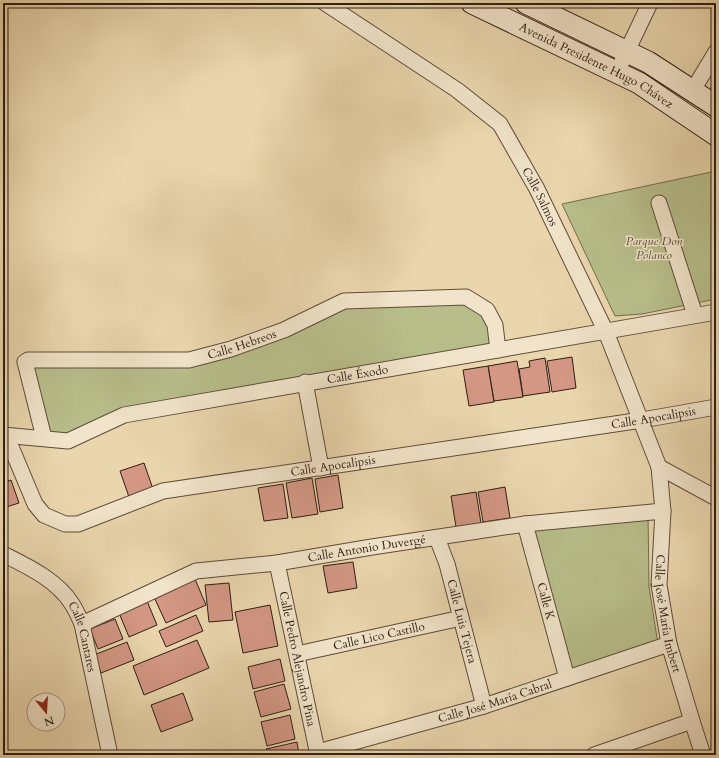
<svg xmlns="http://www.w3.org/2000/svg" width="719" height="758" viewBox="0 0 719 758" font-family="Cardo,serif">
  <rect width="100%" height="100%" fill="#ead6ad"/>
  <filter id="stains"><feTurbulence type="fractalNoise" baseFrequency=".005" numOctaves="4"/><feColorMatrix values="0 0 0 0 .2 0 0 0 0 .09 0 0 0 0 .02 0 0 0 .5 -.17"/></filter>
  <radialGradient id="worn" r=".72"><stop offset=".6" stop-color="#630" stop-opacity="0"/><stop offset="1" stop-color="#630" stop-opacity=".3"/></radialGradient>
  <g fill="#b7be8a" stroke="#726e4e">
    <polygon points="716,171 716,299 642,314 615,316 562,204"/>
    <polygon points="466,301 484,313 494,347 125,411 68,438 47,436 26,361 190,363 346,305"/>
    <polygon points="648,514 649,587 658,644 568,673 530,528"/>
  </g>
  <g fill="#d39784" stroke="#2e1e13">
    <polygon points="572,357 576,388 552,392 547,361"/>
    <polygon points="545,358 550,392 523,396 519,369 530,367 529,361"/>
    <polygon points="517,361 523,397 494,401 488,366"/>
    <polygon points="488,366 494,402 469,406 463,370"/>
    <polygon points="144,463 153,489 129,497 120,471"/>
    <polygon points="338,475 343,508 320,512 315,479"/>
    <polygon points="312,478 318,514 292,518 286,483"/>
    <polygon points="11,480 19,503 3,508 3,483"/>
    <polygon points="283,484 288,518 264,521 258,488"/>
    <polygon points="505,487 510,518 483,522 478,492"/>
    <polygon points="476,492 481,523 456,527 451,496"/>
    <polygon points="353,562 357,588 328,593 323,566"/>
    <polygon points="195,579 206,605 166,623 154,597"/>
    <polygon points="229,583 233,620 209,622 205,585"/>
    <polygon points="147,601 157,625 129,637 119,613"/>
    <polygon points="270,605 278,646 243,653 235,612"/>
    <polygon points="196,615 203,631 166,647 159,631"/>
    <polygon points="115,619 123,639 98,649 90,629"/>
    <polygon points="197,640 209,668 144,695 133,666"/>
    <polygon points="127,642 134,660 101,673 94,655"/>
    <polygon points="280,659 285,681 253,689 248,667"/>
    <polygon points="284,684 291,709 261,717 254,692"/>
    <polygon points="183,693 193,720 161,732 151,705"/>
    <polygon points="290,715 295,739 267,746 261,722"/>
    <polygon points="297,742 299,755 268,755 266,749"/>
  </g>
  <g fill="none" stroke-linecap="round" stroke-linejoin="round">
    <defs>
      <g id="minor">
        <path id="s1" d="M325,3L457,90L500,124L537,189L606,332L659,467L663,511L659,585L669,644L692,721L703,755"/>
        <polyline points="617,72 650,3"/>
        <polyline points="693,90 716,52"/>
        <polyline points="659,203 695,315"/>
        <polyline points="305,382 321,468"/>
        <path id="s2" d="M3,435L68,441L124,415L716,312"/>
        <path id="s3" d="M6,435L35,504L44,515L65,524H78L163,491L642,420L716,407"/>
        <path id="s4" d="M44,438L25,362L28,360H189L231,349L284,330L344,301L466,297L487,310L495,325L498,350"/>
        <polyline points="659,467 716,498"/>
        <path id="s5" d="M525,524L567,678"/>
        <path id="s6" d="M437,538L447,564L484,706"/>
        <path id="s7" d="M3,554C27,566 57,580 72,604C76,610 79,617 82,624L110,755"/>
        <path id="s8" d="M277,563L318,755"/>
        <path id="s9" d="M82,624L196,571L277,563L372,547L525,524L663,511"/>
        <path id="s10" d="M297,654L461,618"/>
        <path id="s11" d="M318,752L484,706L669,644"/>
        <polyline points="594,755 692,721"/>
      </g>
      <g id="secondary">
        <path id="s12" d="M472,3L639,83L716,135"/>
        <polyline points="526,3 648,62 716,106"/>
      </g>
    </defs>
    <use href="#minor" stroke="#5d4c3a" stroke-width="17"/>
    <use href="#secondary" stroke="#2e1e13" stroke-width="23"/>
    <use href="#minor" stroke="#f1e4ca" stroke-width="15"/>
    <use href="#secondary" stroke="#f1e4ca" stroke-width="21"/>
  </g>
  <g text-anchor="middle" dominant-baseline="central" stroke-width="3" stroke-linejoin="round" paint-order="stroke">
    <g font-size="12" fill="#2e1e13" stroke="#f1e4ca">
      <text stroke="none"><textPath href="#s12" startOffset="139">Avenida Presidente Hugo Chávez</textPath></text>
      <text stroke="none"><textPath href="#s1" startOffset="296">Calle Salmos</textPath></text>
      <text stroke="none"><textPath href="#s4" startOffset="298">Calle Hebreos</textPath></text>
      <text stroke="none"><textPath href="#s2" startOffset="364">Calle Éxodo</textPath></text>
      <text stroke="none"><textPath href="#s3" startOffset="712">Calle Apocalipsis</textPath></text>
      <text stroke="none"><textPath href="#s3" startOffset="388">Calle Apocalipsis</textPath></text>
      <text stroke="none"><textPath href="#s9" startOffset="298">Calle Antonio Duvergé</textPath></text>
      <text stroke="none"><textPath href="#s5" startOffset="80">Calle K</textPath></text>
      <text stroke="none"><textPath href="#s1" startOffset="739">Calle José María Imbert</textPath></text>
      <text stroke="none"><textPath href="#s6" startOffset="87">Calle Luis Tejera</textPath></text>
      <text stroke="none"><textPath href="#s10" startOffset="84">Calle Lico Castillo</textPath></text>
      <text stroke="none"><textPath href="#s7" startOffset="121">Calle Cantares</textPath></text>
      <text stroke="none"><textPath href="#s8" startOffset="98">Calle Pedro Alejandro Pina</textPath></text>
      <text stroke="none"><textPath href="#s11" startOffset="184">Calle José María Cabral</textPath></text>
    </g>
    <g font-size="12" font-style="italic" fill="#574e37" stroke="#f1e4ca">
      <text x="654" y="241">Parque Don<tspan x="654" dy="14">Polanco</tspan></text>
    </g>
  </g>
  <rect width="719" height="758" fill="none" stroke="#ead6ad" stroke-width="16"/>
  <rect x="4" y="4" width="711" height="750" fill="none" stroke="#2e1e13" stroke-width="2"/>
  <rect x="8" y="8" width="703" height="742" fill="none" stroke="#2e1e13"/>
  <g transform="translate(46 712) rotate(162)"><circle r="19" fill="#f1e4ca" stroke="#a39581"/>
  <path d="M0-3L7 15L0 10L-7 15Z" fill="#8f2418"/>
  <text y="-6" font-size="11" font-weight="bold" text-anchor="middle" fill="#2e1e13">N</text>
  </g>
  <rect width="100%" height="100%" filter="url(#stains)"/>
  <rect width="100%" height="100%" fill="url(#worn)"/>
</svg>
